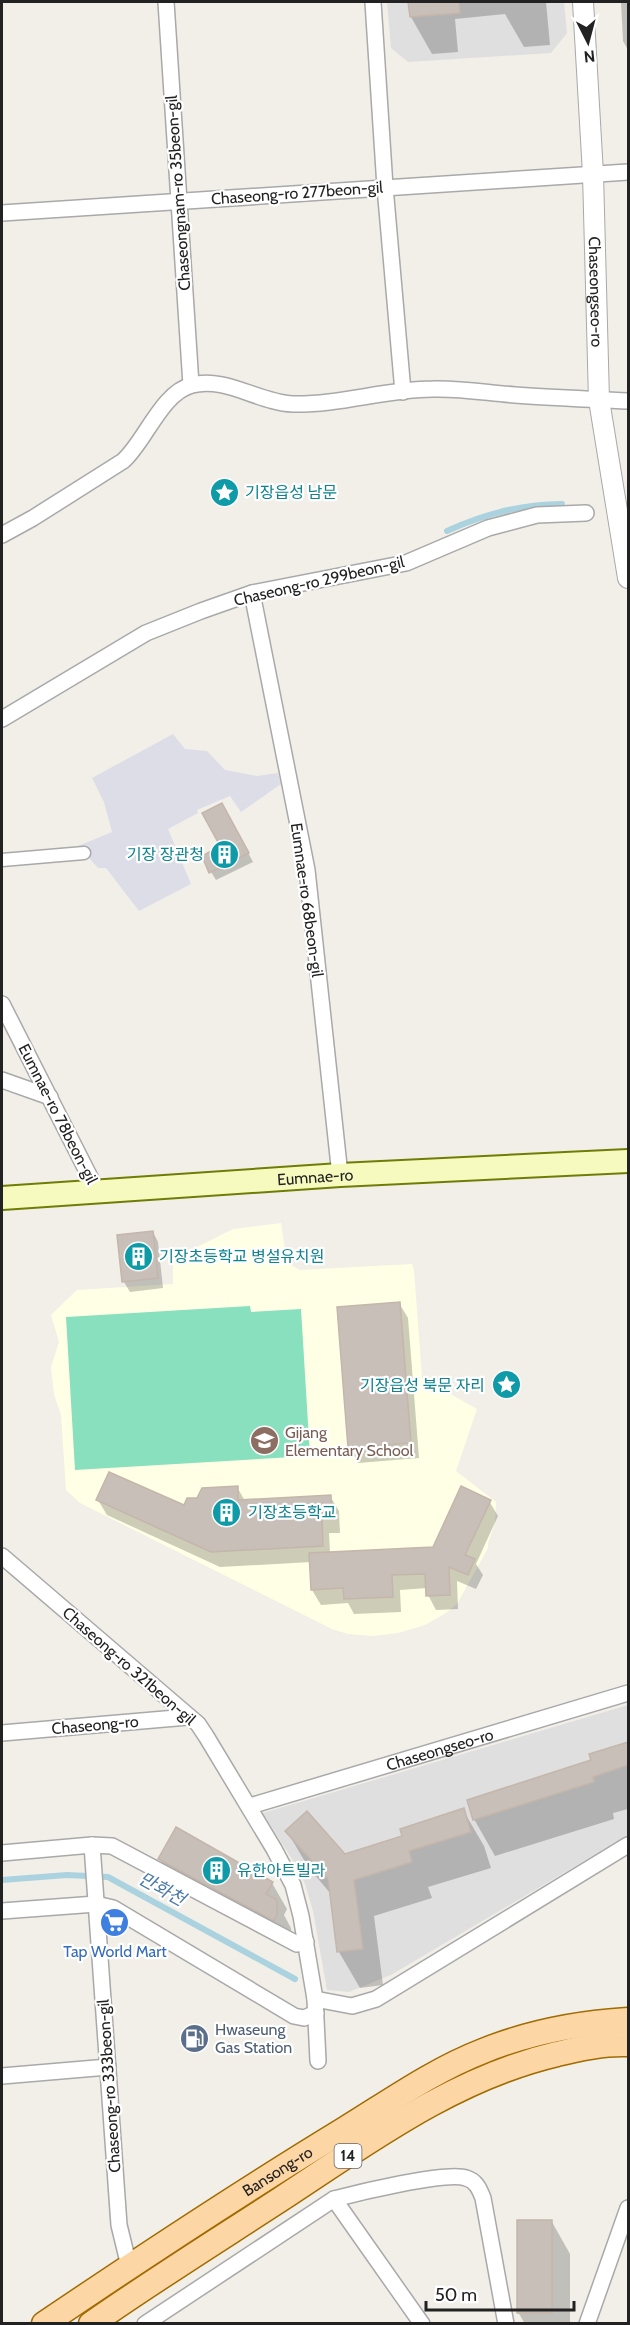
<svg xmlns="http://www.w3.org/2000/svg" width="630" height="2325" viewBox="0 0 630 2325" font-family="Cabin,'Noto Sans KR',sans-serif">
  <rect width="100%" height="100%" fill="#f2efe9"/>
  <g fill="#e0dfdf">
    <polygon points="387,2 564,2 567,33 551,53 408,62 391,48"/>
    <polygon points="628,1705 628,1835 391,1975 349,1992 327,1990 313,1911 305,1884 295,1864 263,1813"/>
  </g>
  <polygon fill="#ffffe5" points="281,1223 287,1263 300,1270 412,1264 414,1270 422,1378 477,1409 456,1471 496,1502 495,1523 488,1543 488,1548 457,1604 446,1613 425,1625 398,1633 373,1636 348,1634 332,1629 80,1503 66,1490 61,1415 54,1394 51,1367 59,1342 51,1315 77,1290 173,1284 173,1259 233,1229"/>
  <polygon fill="#88e0be" points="250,1306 251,1312 301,1309 310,1456 75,1470 66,1317"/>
  <polygon fill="#dddde8" points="173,734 185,749 207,751 225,770 257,776 278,773 281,784 241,812 230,796 197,810 198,813 168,829 191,884 139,911 106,868 98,868 78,846 112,832 104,802 92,778"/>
  <g fill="#0003">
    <polygon points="410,2 546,2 550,45 524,47 505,14 455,19 458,52 432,54 411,17"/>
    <polygon points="621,2 628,2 628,50 623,41"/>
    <polygon points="227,813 253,862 216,880 211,872 222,847"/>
    <polygon points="153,1232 158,1242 163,1288 130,1292 124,1282"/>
    <polygon points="399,1303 408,1318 419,1458 358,1463 350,1448 338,1308"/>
    <polygon points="237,1487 245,1501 330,1496 339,1511 340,1533 329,1533 330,1553 434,1549 489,1501 498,1516 476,1564 483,1575 476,1589 457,1581 458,1609 436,1610 428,1595 427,1588 400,1590 401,1612 354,1614 348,1603 321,1605 312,1590 311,1562 220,1567 107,1515 98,1500 185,1507 198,1499"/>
    <polygon points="628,1743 628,1809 613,1813 614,1819 495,1856 474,1819 593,1761 591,1755"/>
    <polygon points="463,1810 484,1846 491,1868 428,1887 432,1898 374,1916 383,1985 360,1988 339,1952 331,1894 308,1867 287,1831 344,1856 404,1837"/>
    <polygon points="160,1859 272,1883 287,1909 284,1915 291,1928 292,1941 175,1885"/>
    <polygon points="552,2222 570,2254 570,2324 525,2324 518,2312"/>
  </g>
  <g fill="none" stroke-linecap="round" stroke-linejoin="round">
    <g stroke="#aad3df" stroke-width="6">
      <path d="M447,531C484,514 522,504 562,504"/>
      <polyline points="2,1880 67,1875 108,1877 295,1979"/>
    </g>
  </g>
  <g fill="#c7bfb8" stroke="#c4b6ab" stroke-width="1.5">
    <polygon points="408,2 459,2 460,13 410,17"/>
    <polygon points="222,803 249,853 209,873 202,856 220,846 202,813"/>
    <polygon points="153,1231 158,1278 122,1282 117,1235"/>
    <polygon points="400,1302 411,1443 348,1448 337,1307"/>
    <polygon points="109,1472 184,1505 187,1498 197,1498 202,1488 238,1486 238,1500 331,1495 332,1518 322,1518 323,1546 211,1552 96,1500"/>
    <polygon points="461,1486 491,1500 465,1555 475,1559 468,1575 449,1567 450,1595 426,1596 425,1574 392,1575 393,1597 344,1599 343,1588 311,1590 309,1553 433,1547"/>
    <polygon points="628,1742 628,1765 593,1777 594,1782 473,1820 467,1800 591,1760 589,1754"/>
    <polygon points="464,1808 471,1832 409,1851 412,1862 354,1880 363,1949 337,1952 328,1879 285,1831 307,1811 345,1854 402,1836 400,1829"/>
    <polygon points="176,1827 273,1882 266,1894 277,1900 277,1914 274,1921 158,1859"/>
    <rect x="517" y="2220" width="35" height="93"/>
  </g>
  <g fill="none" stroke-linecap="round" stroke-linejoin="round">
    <defs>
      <polyline id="pedestrian" points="2,860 84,853"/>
      <g id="minor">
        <polyline points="166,2 191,385"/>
        <polyline points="373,2 385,187 403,392"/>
        <polyline points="2,213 628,172"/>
        <path d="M2,535L33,518L123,461C145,442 161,393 192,385C225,376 260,403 293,404C340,405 386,389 433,389C460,388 488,393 515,395C553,398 591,399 628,401"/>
        <polyline points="252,593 307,870 340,1175"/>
        <polyline points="2,719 146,633 201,611 252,593 406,563 488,528 537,515 586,513"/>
        <polyline points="2,1004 97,1191"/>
        <polyline points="2,1080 50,1097"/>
        <polyline points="2,1556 198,1724 206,1736 274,1849 293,1885 301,1916 315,1999 318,2061"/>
        <polyline points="2,1733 188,1717"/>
        <path id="s1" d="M250,1806L628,1693"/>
        <polyline points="92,1845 119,2225 129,2266"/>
        <polyline points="2,1853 92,1845 112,1846 297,1944 306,1942"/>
        <polyline points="2,1911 96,1904 113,1908 294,2016 304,2018 316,2013"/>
        <polyline points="315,1999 352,2006 376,1999 628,1845"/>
        <polyline points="2,2076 108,2067"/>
        <polyline points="145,2324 334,2199"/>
        <path d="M422,2324L334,2199C357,2193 447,2171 466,2178C476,2181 479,2188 483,2198L506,2324"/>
        <polyline points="587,2324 628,2208"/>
      </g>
      <g id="tertiary">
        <path id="s2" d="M583,2L593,174L599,400L628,578"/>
      </g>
      <g id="secondary">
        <path id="s3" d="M2,1198L340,1175L628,1161"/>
      </g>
      <g id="primary">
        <path id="s4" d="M44,2324C143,2257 243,2191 345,2129C389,2102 434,2070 483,2051C530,2032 578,2023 628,2020"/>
        <path d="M91,2324C154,2280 218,2240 281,2199C368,2142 454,2078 557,2054C580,2048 605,2043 628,2044"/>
      </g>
    </defs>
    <use href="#pedestrian" stroke="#a9a9a9" stroke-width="15"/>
    <use href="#minor" stroke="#a9a9a9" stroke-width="18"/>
    <use href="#tertiary" stroke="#a9a9a9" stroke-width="22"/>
    <use href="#secondary" stroke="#707d05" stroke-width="26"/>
    <use href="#primary" stroke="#a06b00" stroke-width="27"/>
    <use href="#pedestrian" stroke="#fff" stroke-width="12"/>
    <use href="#minor" stroke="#fff" stroke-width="15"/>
    <use href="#tertiary" stroke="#fff" stroke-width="20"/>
    <use href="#secondary" stroke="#f7fabf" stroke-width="22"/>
    <use href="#primary" stroke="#fcd6a4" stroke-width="24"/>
  </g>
  <defs>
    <symbol id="sight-disc" viewBox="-11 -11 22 22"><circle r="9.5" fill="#0f9aa8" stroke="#fff"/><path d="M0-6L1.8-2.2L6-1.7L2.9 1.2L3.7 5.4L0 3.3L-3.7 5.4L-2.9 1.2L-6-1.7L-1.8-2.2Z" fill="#fff"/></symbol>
    <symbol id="building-disc" viewBox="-11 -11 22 22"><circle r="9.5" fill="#0f9aa8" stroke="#fff"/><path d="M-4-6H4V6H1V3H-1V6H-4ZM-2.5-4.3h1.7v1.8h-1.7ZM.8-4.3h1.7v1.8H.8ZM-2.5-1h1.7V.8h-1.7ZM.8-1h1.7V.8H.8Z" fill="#fff"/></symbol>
    <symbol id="school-disc" viewBox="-11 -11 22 22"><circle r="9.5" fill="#8d6e63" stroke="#fff"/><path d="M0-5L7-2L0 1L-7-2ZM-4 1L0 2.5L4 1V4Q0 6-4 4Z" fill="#fff"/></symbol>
    <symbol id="supermarket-disc" viewBox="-11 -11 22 22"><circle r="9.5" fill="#3f7fe0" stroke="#fff"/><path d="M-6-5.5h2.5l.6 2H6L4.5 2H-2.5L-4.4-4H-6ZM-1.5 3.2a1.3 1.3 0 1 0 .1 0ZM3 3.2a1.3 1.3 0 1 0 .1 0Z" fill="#fff"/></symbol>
    <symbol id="fuel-disc" viewBox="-11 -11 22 22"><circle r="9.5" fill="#5c6f8a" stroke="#fff"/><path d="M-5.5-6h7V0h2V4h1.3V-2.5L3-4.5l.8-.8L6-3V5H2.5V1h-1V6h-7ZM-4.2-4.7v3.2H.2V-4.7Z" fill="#fff"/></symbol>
  </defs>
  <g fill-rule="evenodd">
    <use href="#sight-disc" x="208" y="476" width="33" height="33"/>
    <use href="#building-disc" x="208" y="838" width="33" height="33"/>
    <use href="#building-disc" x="122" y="1240" width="33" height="33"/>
    <use href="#sight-disc" x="490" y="1368" width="33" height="33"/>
    <use href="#school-disc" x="248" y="1424" width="33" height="33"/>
    <use href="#building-disc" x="210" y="1496" width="33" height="33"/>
    <use href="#building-disc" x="200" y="1854" width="33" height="33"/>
    <use href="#supermarket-disc" x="98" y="1906" width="33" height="33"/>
    <use href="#fuel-disc" x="178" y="2022" width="33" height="33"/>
  </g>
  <g text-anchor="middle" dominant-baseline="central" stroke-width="4.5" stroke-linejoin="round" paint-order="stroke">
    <rect fill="#fff" stroke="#646464" stroke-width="1.5" x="334.5" y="2144" width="27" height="24" rx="4.5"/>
    <g font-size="15" font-weight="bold" fill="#222">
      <text x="348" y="2156">14</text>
    </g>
    <g font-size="16" fill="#222" stroke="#fff">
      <text transform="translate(178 193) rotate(-94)">Chaseongnam-ro 35beon-gil</text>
      <text transform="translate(297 193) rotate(-4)">Chaseong-ro 277beon-gil</text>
      <text stroke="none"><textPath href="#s2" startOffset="290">Chaseongseo-ro</textPath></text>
      <text transform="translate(319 581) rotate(-13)">Chaseong-ro 299beon-gil</text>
      <text transform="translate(307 900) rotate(82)">Eumnae-ro 68beon-gil</text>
      <text transform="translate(58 1114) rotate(63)">Eumnae-ro 78beon-gil</text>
      <text stroke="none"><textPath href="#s3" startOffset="314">Eumnae-ro</textPath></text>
      <text transform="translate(129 1666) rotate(41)">Chaseong-ro 321beon-gil</text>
      <text transform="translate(95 1725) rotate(-5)">Chaseong-ro</text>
      <text stroke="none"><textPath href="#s1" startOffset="198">Chaseongseo-ro</textPath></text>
      <text transform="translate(109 2086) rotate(-94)">Chaseong-ro 333beon-gil</text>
      <text stroke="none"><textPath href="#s4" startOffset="279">Bansong-ro</textPath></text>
    </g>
    <g font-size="16" fill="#0d838f" stroke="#fff" text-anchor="start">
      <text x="245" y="492">기장읍성 남문</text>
      <text x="204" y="854" text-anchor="end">기장 장관청</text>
      <text x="159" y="1256">기장초등학교 병설유치원</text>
      <text x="485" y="1385" text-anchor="end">기장읍성 북문 자리</text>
      <text x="248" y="1512">기장초등학교</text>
      <text x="237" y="1870">유한아트빌라</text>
    </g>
    <g font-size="16" fill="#785e54" stroke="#fff" text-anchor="start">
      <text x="285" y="1432">Gijang<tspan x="285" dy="18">Elementary School</tspan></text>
    </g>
    <g font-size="16" fill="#366cbe" stroke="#fff">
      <text x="115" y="1951">Tap World Mart</text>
    </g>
    <g font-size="16" fill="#4e5e75" stroke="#fff" text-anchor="start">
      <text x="215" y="2029">Hwaseung<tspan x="215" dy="18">Gas Station</tspan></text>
    </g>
    <g font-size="18" font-style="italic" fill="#4a7aab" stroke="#fff">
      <text transform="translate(162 1889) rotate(29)">만화천</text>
    </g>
  </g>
  <rect width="630" height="2325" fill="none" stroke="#222222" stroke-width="6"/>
  <g transform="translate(588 42) rotate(174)" stroke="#ffffff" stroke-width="4.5" paint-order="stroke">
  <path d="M0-4.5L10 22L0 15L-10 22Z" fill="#222222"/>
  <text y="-9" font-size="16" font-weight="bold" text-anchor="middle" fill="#222222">N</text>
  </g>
  <path d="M426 2301v9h148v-9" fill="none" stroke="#222222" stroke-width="3"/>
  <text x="435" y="2301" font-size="18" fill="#222222" stroke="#ffffff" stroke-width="4.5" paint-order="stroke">50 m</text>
</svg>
